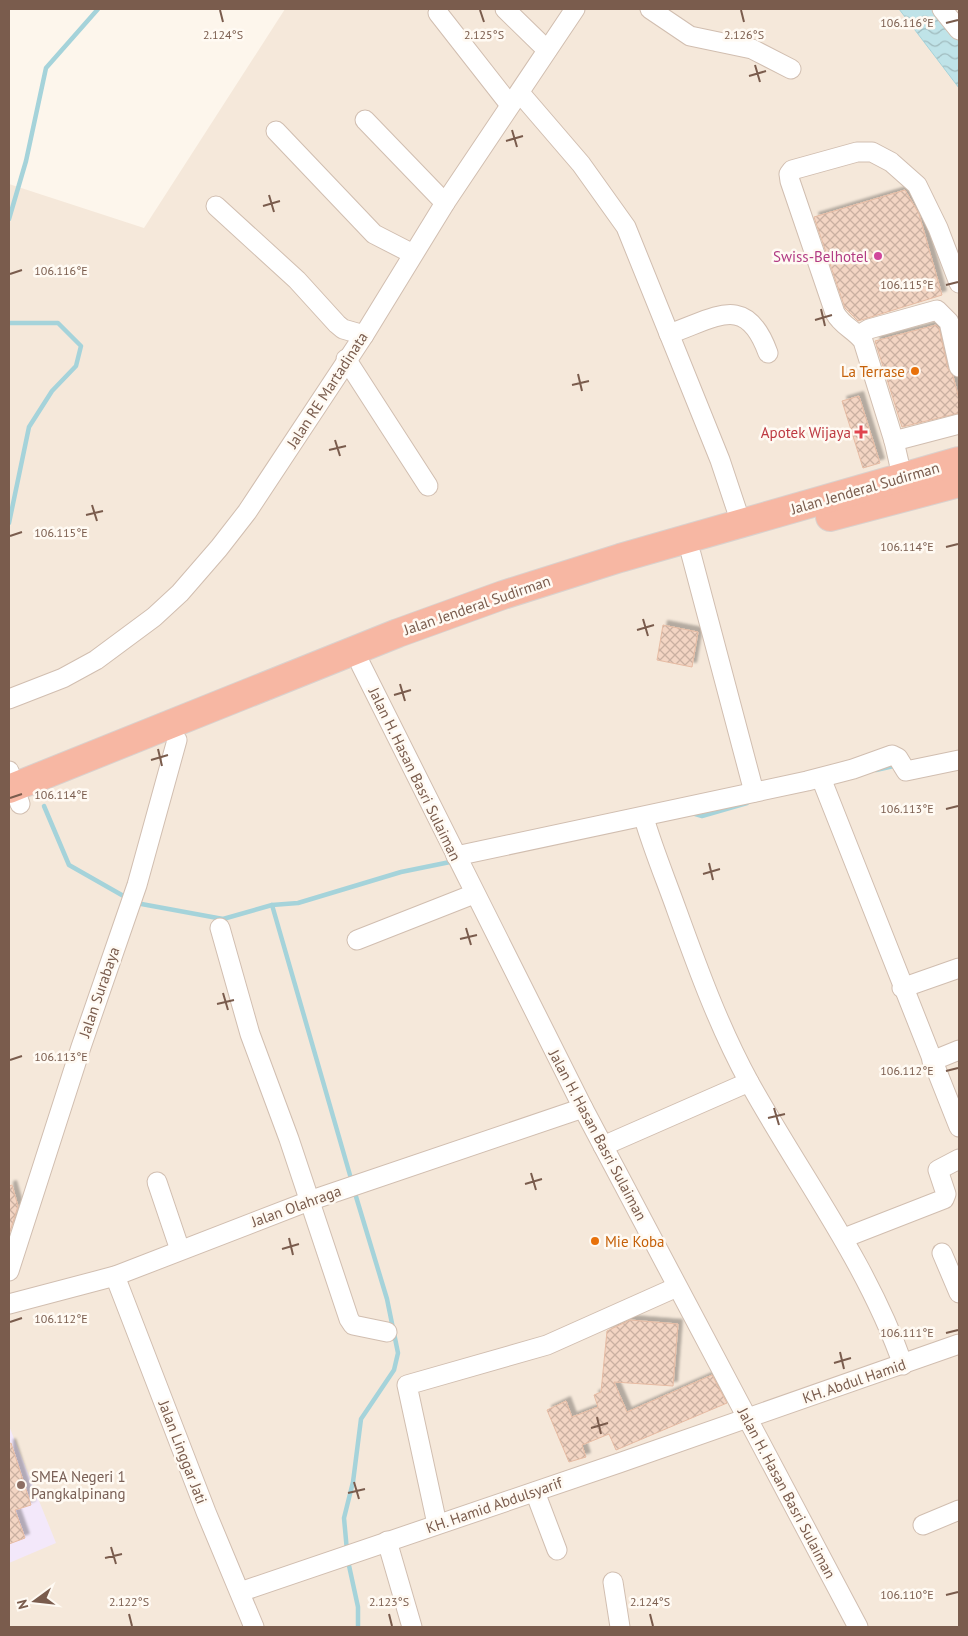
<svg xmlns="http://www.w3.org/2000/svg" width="968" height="1636" viewBox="0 0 968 1636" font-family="'PT Sans',sans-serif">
  <defs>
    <pattern id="water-waves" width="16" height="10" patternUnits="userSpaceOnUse" patternTransform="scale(1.25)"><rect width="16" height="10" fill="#bfe3e8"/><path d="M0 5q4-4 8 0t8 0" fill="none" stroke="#a0bbbe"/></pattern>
    <pattern id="building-cross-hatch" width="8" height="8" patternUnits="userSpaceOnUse" patternTransform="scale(1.25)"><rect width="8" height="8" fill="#f3d5c3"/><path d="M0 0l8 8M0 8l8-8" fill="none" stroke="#cab0a1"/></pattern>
    <filter id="shadow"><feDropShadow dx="4.5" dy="-4.5" stdDeviation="1" flood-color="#0004"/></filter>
  </defs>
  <rect width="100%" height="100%" fill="#fdf6ec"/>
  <polygon fill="#f5e8da" points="285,9 959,9 959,1627 9,1627 9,184 144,228"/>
  <polygon fill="#f3e8fa" points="9,1426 56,1543 9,1563"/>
  <polygon fill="url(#water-waves)" stroke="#a5d3da" points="899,9 936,9 959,38 959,88"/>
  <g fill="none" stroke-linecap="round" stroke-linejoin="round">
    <g stroke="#a5d3da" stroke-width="4.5">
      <polyline points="9,219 26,161 46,68 98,9"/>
      <polyline points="9,323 58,323 81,346 76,366 52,391 29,427 9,523"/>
      <polyline points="876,770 898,765"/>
      <polyline points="44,806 69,865 127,898"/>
      <polyline points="692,813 702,816 747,803"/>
      <polyline points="136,903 223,919 272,905 298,903 401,872 455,861"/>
      <polyline points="272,905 352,1182"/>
      <polyline points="347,1551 344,1518 353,1482 361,1419 394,1370 398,1353 387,1299 354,1190"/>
      <polyline points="348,1561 358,1607 358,1627"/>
    </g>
  </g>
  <g fill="url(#building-cross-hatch)" stroke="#e6bba3" filter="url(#shadow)">
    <polygon points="905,190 919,214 942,295 858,321 845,308 814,217"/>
    <polygon points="936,325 939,328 948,369 953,376 959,399 959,413 902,427 875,341"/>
    <polygon points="859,396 880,463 863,468 842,401"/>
    <polygon points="663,625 698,632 692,667 657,660"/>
    <polygon points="12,1185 18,1206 9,1235 9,1186"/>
    <polygon points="630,1320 678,1324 673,1386 614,1382 627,1412 712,1375 727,1403 616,1450 609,1434 582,1445 586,1457 569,1462 547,1410 566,1401 572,1417 598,1407 594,1395 601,1392 607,1331"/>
    <polygon points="11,1443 31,1505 15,1510 25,1538 9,1544 9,1444"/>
  </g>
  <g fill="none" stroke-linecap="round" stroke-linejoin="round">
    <defs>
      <g id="minor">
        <polyline points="505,9 547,50"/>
        <polyline points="650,9 690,36 752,49 791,69"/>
        <polyline points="942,9 959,30"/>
        <polyline points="438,13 510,105"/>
        <polyline points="520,93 581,164 626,227 720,460 741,523"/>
        <polyline points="365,120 445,203"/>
        <polyline points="276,131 374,234 413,254"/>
        <polyline points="216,206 297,280 337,324 343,329 364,335"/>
        <path d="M669,334C716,318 746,292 768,353"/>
        <polyline points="859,335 869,329 937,310 949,322 959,367"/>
        <polyline points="346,359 428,486"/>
        <polyline points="894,441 959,424"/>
        <path d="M905,489L894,441L863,341C855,330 842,326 835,313L790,181L789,174L792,170L857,152H872L891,162L917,185L938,228L959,283"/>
        <polyline points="691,554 754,792"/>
        <polyline points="361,665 583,1108 858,1627"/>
        <polyline points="9,699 63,678 96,660 154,617 180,593 219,548 247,512 364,335 445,203 575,9"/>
        <polyline points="9,771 20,804"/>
        <polyline points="821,778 959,1127"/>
        <path d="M644,818C653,849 666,880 677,911C698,969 719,1027 749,1082C801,1176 867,1262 903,1365"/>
        <polyline points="456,856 807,781 853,769 892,755 898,758 906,771 959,760"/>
        <polyline points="220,928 250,1034 289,1139 349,1319 353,1325 387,1332"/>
        <polyline points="357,940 474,894"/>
        <polyline points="902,988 959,968"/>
        <polyline points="932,1061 959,1050"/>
        <polyline points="603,1146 749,1082"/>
        <polyline points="157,1182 180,1250"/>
        <polyline points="844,1238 944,1199 946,1194 938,1170 959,1159"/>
        <polyline points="942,1253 959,1293"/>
        <polyline points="9,1271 81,1047 137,885 177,740"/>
        <polyline points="115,1276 206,1512 254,1627"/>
        <polyline points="9,1304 115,1276 309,1201 583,1108"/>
        <polyline points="535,1492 557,1550"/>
        <polyline points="437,1524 407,1385 547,1345 677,1287"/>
        <polyline points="923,1525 959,1510"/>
        <polyline points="387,1541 412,1627"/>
        <polyline points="613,1582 620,1627"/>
        <polyline points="240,1592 619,1463 959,1344"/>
      </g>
      <g id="highway">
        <polyline points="830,517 959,483"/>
        <polyline points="9,789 398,633 503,595 620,558 959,461"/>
      </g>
    </defs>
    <use href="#minor" stroke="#d1beb0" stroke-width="21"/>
    <use href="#highway" stroke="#dad1cd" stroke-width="30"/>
    <use href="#minor" stroke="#fff" stroke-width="19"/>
    <use href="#highway" stroke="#f7b7a3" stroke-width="28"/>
  </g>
  <path fill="none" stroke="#7a5c4d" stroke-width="2" d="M220,10L223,22M480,10L484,22M741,10L744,22M946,23L958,20M755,65L760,82M749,76L766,71M512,130L517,147M506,141L523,136M269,195L274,212M263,206L280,201M10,274L22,270M946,285L958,282M821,309L825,326M815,320L832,315M578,374L582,391M572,385L589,381M335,440L340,456M329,450L346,446M92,505L97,521M86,515L103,511M10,536L22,532M946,547L958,544M643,619L648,636M637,630L654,625M400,684L405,701M394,695L411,690M158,749L162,766M151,760L168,755M10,798L22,794M946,809L958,806M709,863L713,880M703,874L720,869M466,928L471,945M460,939L477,935M223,993L228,1010M217,1004L234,1000M10,1060L22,1056M946,1071L958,1068M774,1108L779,1125M768,1118L785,1114M531,1173L536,1190M525,1184L542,1179M289,1238L293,1255M282,1249L299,1244M10,1322L22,1318M946,1333L958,1330M840,1352L844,1369M834,1363L851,1358M597,1417L601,1434M591,1428L608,1423M354,1482L359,1499M348,1493L365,1489M111,1547L116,1564M105,1558L122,1554M946,1595L958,1592M129,1614L132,1626M389,1614L392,1626M650,1614L653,1626"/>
  <circle fill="#d1479c" stroke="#fffaf3" stroke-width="2" cx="878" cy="256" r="5"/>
  <g fill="#e8710a" stroke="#fffaf3" stroke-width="2">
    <circle cx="915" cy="371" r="5"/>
    <circle cx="595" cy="1241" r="5"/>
  </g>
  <path fill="#e0444e" stroke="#fffaf3" stroke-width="2" d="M858.5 424.5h5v5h5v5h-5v5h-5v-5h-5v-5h5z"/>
  <circle fill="#8d6e63" stroke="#fffaf3" stroke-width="2" cx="21" cy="1485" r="5"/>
  <g text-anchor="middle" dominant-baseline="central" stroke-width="5" stroke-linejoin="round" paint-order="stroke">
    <g font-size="15" fill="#b23c85" stroke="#fffaf3" text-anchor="end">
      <text x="868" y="256">Swiss-Belhotel</text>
    </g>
    <g font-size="15" fill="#c56008" stroke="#fffaf3" text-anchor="end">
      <text x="905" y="371">La Terrase</text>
      <text x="605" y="1241" text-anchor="start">Mie Koba</text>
    </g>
    <g font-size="15" fill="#7a5c4d" stroke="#fffaf3">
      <text transform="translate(327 390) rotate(-57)">Jalan RE Martadinata</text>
      <text transform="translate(865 488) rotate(-16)">Jalan Jenderal Sudirman</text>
      <text transform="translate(477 605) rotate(-19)">Jalan Jenderal Sudirman</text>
      <text transform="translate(415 774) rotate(64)">Jalan H. Hasan Basri Sulaiman</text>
      <text transform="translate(99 992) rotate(-71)">Jalan Surabaya</text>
      <text transform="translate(598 1135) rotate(62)">Jalan H. Hasan Basri Sulaiman</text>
      <text transform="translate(296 1206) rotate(-20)">Jalan Olahraga</text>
      <text transform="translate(854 1381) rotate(-19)">KH. Abdul Hamid</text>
      <text transform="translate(183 1452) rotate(69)">Jalan Linggar Jati</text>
      <text transform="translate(787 1493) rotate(62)">Jalan H. Hasan Basri Sulaiman</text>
      <text transform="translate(494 1505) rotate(-19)">KH. Hamid Abdulsyarif</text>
    </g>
    <g font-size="15" fill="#be3a42" stroke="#fffaf3" text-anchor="end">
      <text x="851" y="432">Apotek Wijaya</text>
    </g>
    <g font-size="15" fill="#785e54" stroke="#fffaf3" text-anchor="start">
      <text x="31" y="1476">SMEA Negeri 1<tspan x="31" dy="17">Pangkalpinang</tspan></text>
    </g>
  </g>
  <g font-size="12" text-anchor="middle" fill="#7a5c4d" stroke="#fffaf3" stroke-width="5" stroke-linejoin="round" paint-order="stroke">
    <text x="907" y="27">106.116°E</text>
    <text x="223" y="39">2.124°S</text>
    <text x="484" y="39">2.125°S</text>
    <text x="744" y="39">2.126°S</text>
    <text x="61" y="275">106.116°E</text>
    <text x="907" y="289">106.115°E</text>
    <text x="61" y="537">106.115°E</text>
    <text x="907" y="551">106.114°E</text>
    <text x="61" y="799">106.114°E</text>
    <text x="907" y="813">106.113°E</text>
    <text x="61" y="1061">106.113°E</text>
    <text x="907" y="1075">106.112°E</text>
    <text x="61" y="1323">106.112°E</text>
    <text x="907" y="1337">106.111°E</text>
    <text x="907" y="1599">106.110°E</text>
    <text x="129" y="1606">2.122°S</text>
    <text x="389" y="1606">2.123°S</text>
    <text x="650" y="1606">2.124°S</text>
  </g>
  <rect width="968" height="1636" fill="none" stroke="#7a5c4d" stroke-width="20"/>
  <g transform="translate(35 1601) rotate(255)" stroke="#fffaf3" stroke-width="4" paint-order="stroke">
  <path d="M0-4L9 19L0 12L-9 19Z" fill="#7a5c4d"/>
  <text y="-8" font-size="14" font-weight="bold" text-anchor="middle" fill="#7a5c4d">N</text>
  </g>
</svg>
